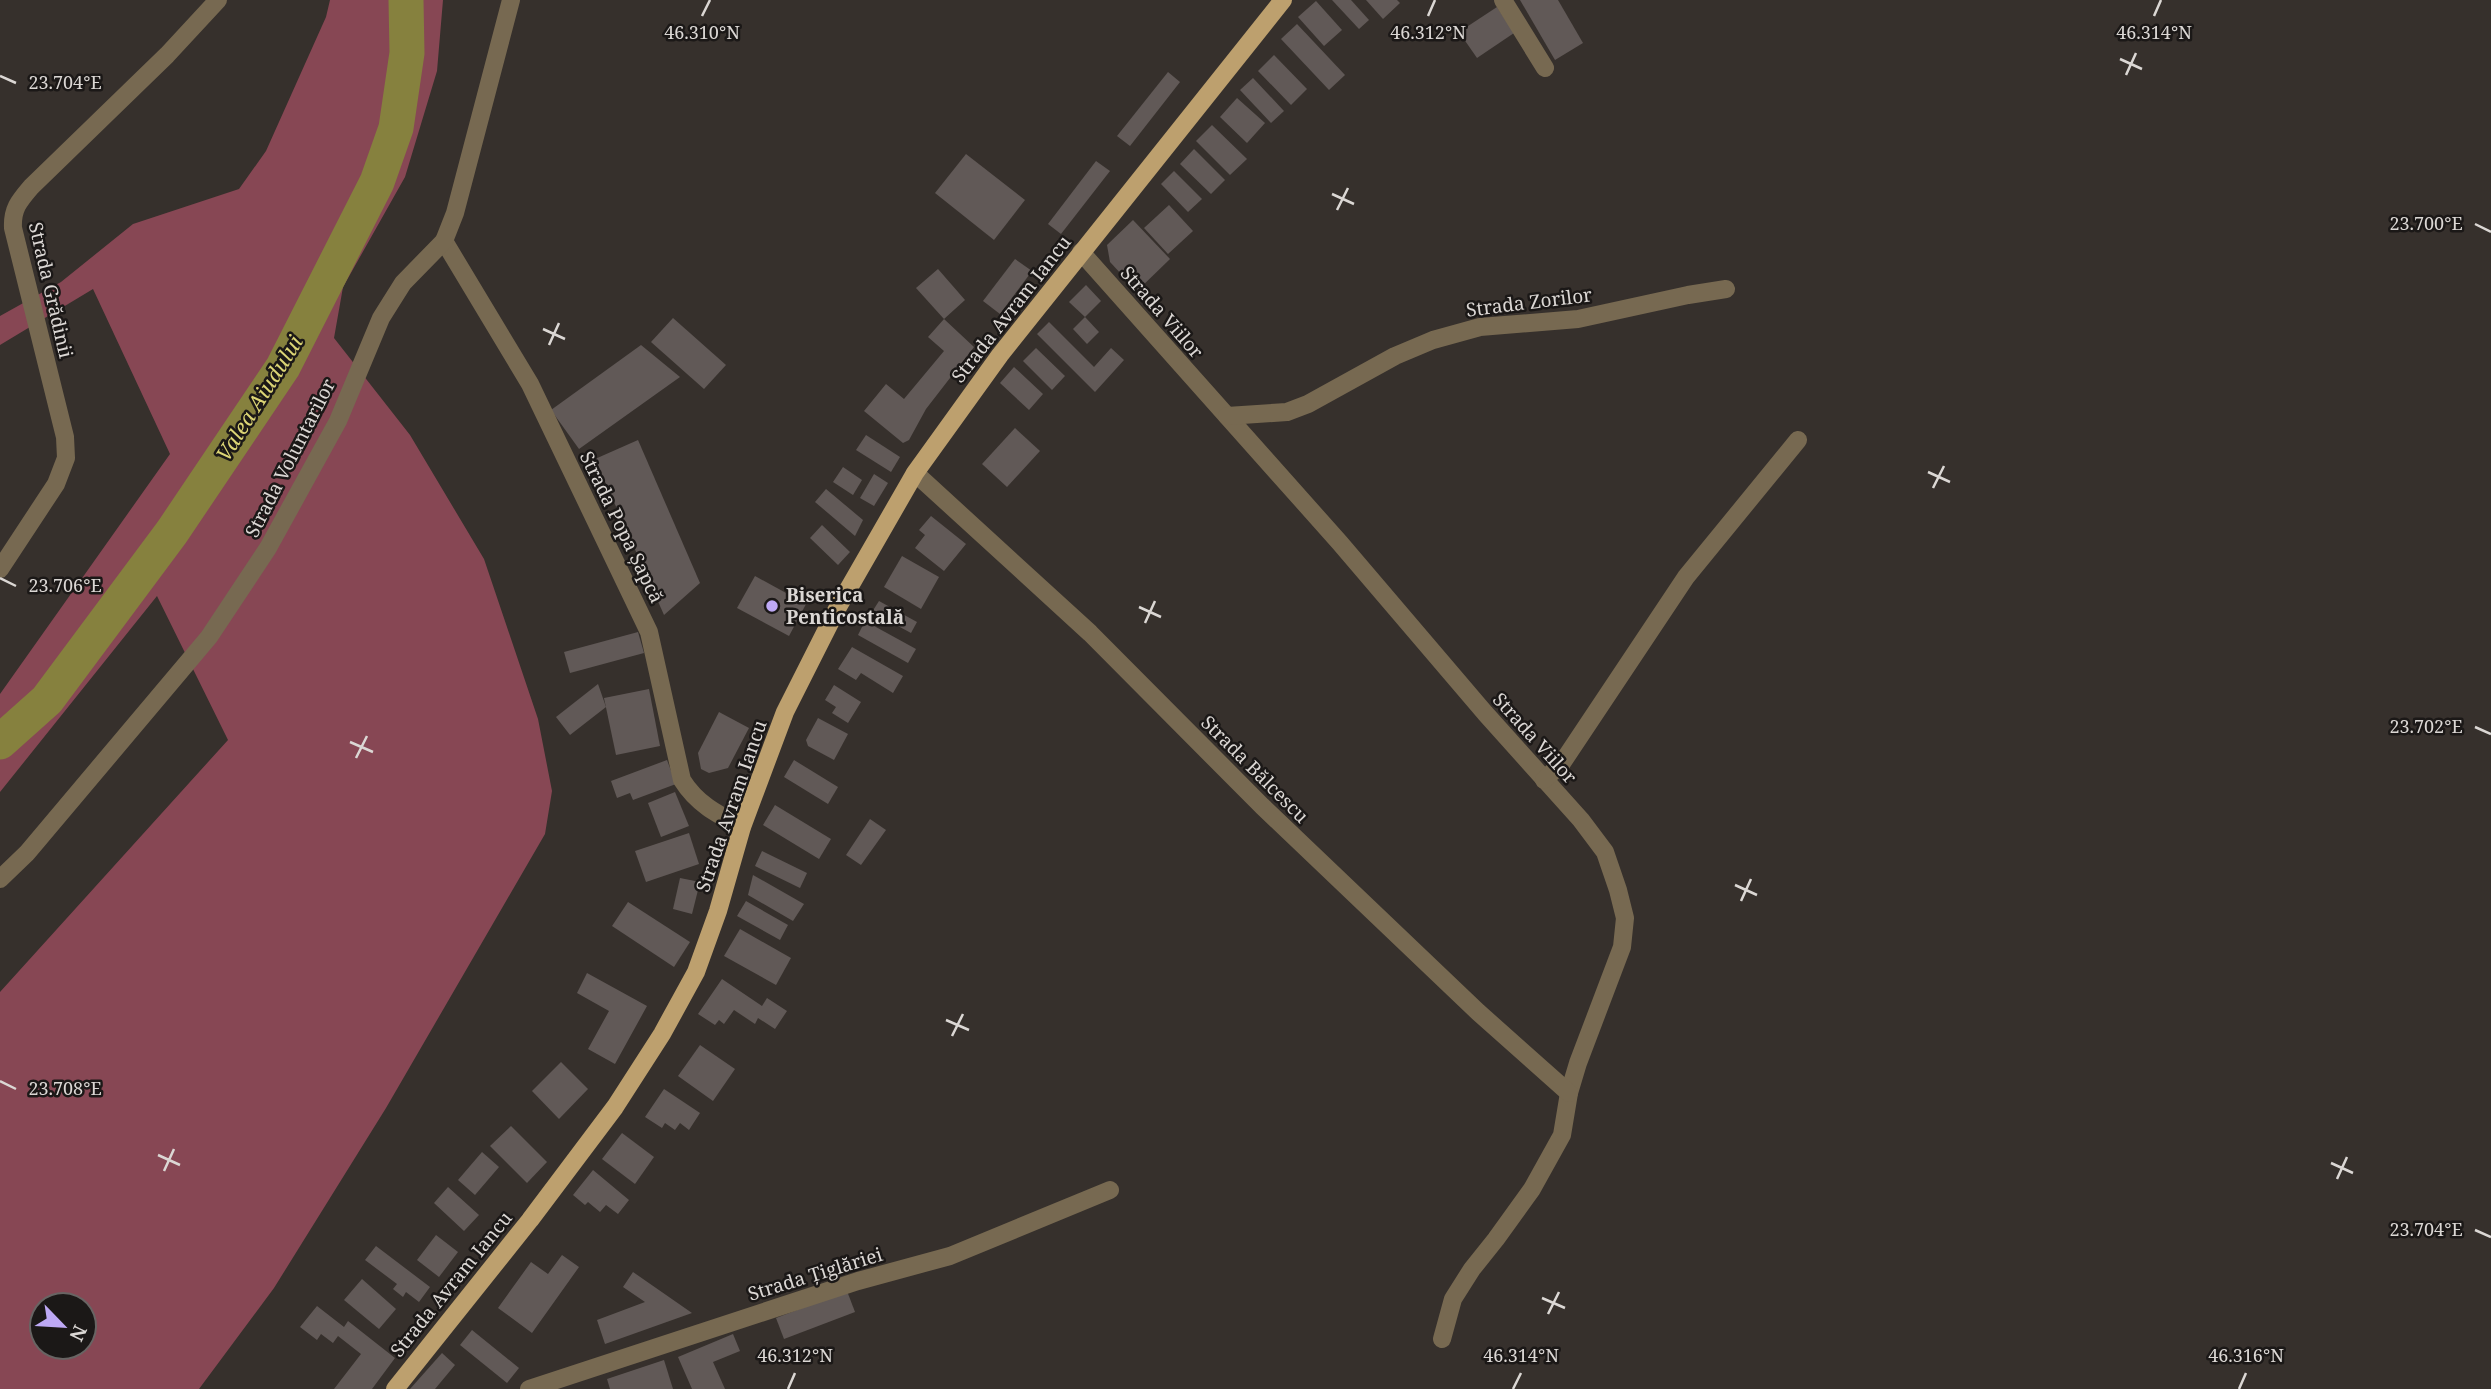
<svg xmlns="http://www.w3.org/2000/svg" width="2491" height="1389" viewBox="0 0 2491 1389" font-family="'Noto Serif',serif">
  <rect width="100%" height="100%" fill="#36302c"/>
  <path fill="#874754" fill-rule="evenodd" d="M330,0H443L437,71L405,177L343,287L334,338L410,435L484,559L538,719L552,791L545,834L386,1108L274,1288L199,1389H0V992L228,740L157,596L0,792V694L170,454L93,289L0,345V316L61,282L133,224L239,189L266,151L326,17ZM42,1305H84V1347H42Z"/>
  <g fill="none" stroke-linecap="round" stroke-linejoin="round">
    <polyline stroke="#86813e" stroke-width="35" points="0,742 47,700 172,532 283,367 377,182 396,128 407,53 406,0"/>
  </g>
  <g fill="#615957">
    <polygon points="1332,0 1351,0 1369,20 1359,29"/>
    <polygon points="1366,0 1397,0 1400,3 1383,19"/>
    <polygon points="1520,0 1558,0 1583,43 1555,60"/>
    <polygon points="1316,1 1342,30 1324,46 1298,17"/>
    <polygon points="1497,7 1514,33 1477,58 1459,32"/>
    <polygon points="1297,24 1345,75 1329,90 1281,39"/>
    <polygon points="1274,55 1307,89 1291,105 1258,71"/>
    <polygon points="1168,72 1180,82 1130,146 1117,136"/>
    <polygon points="1253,78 1284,111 1271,123 1240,90"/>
    <polygon points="1237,98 1265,123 1247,143 1220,117"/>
    <polygon points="1212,125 1247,159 1230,175 1196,141"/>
    <polygon points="1194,149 1225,180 1211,194 1180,164"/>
    <polygon points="966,154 1025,200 994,240 935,193"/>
    <polygon points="1096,161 1110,171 1061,234 1048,224"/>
    <polygon points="1174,171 1202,199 1188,212 1161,184"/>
    <polygon points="1169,205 1193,231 1168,254 1144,228"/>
    <polygon points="1133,220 1170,259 1137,291 1110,262 1107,245"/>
    <polygon points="1015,259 1032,271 1000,314 983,301"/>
    <polygon points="938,269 965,300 944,319 916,288"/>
    <polygon points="1086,285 1101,301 1085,317 1069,302"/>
    <polygon points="1085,317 1099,332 1087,344 1073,329"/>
    <polygon points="673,318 726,365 704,389 651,342"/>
    <polygon points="944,319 974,347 926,409 909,440 903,443 864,411 886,384 904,399 944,351 928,337"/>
    <polygon points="1049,322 1094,367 1111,348 1124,360 1095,392 1037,334"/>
    <polygon points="641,345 680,377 579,449 551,410"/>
    <polygon points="1036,348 1065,376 1052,390 1023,361"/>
    <polygon points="1014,367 1043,394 1029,410 1000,383"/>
    <polygon points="1015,428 1040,451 1007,487 982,464"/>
    <polygon points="866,435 900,457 891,472 856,450"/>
    <polygon points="638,440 700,583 664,615 595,459"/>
    <polygon points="843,467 862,480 853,495 833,482"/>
    <polygon points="874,474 888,483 874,506 860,498"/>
    <polygon points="826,489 863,520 855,536 815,502"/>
    <polygon points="931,516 966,544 944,571 915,548 925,535 919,530"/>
    <polygon points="822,525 850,552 838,565 810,538"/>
    <polygon points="902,556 939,577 921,609 884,587"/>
    <polygon points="755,576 806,604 789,636 737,608"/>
    <polygon points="879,601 917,622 911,633 872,612"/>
    <polygon points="865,621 916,649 908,663 858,635"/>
    <polygon points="638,632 644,653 570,673 564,652"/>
    <polygon points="852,647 903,676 893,693 861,673 856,680 838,669"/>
    <polygon points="598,684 606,707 570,735 556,717"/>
    <polygon points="834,685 861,702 848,723 832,713 836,707 825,700"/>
    <polygon points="649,689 660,746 616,755 604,698"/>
    <polygon points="719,712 749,728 728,768 709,773 701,769 698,753"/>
    <polygon points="818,718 848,734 834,760 808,746 806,740"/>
    <polygon points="667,760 676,784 633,800 630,793 617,798 611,781"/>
    <polygon points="794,760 838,787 828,804 784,777"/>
    <polygon points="675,792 689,826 661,837 648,803"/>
    <polygon points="775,805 831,839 819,859 763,825"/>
    <polygon points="870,819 886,830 861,865 846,855"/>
    <polygon points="689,833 699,864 646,882 635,851"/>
    <polygon points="762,851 807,873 800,888 755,866"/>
    <polygon points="753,875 804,904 793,921 748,895"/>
    <polygon points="680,878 700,882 692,914 673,909"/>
    <polygon points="746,901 788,925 780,940 737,916"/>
    <polygon points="628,902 690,942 674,967 612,926"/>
    <polygon points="740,929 791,958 776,985 724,956"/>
    <polygon points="587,973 647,1006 615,1064 588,1049 609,1011 577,993"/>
    <polygon points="722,979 762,1006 767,998 787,1011 775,1029 758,1018 755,1024 734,1010 724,1024 719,1020 715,1025 698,1014"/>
    <polygon points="700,1045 735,1069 713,1101 678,1076"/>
    <polygon points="561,1062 588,1089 559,1119 532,1091"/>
    <polygon points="664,1089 700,1113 689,1130 680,1123 675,1130 665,1123 662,1128 645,1117"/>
    <polygon points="511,1126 547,1162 527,1183 490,1146"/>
    <polygon points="622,1133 654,1157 635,1184 602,1159"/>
    <polygon points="482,1152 499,1167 475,1195 458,1180"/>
    <polygon points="593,1170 629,1200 618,1214 606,1205 600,1212 588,1202 585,1205 573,1195"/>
    <polygon points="448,1187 479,1215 464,1231 434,1203"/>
    <polygon points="436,1235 458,1252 439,1277 417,1260"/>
    <polygon points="376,1246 430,1287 419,1302 406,1292 403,1297 393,1289 397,1284 365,1260"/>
    <polygon points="562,1255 579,1267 532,1333 498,1308 531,1262 548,1274"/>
    <polygon points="633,1272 692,1313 605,1344 597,1320 645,1302 623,1287"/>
    <polygon points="362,1279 396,1309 379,1329 344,1300"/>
    <polygon points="847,1291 855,1312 784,1339 776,1318"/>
    <polygon points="317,1306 344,1327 348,1321 395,1358 372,1389 334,1389 361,1354 338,1336 333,1343 321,1334 317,1340 300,1327"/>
    <polygon points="472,1330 519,1368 507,1383 460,1345"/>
    <polygon points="733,1334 740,1351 713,1362 725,1389 692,1389 678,1357"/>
    <polygon points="442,1353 455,1365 435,1389 410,1389"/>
    <polygon points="664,1360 673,1389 610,1389 607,1379"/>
  </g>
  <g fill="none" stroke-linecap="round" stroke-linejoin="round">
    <g stroke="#776951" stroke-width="18">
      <polyline points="1503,0 1545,68"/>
      <path d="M444,241L530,384L649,632L682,780C697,804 717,814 742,827"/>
      <polyline points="1081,252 1340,543 1485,713 1581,820 1605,852 1618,890 1625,918 1622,947 1578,1063 1569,1093 1562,1135 1532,1189 1496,1239 1472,1269 1453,1299 1442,1339"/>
      <polyline points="1227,416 1287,412 1308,404 1395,356 1433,340 1480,327 1578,319 1688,295 1726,289"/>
      <polyline points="915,473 1090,633 1262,806 1478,1012 1569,1093"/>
      <path d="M0,569L56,484L66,458L65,437L13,228C12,209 19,201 31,187L167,55L218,0"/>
      <polyline points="1544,780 1562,763 1686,577 1798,440"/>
      <polyline points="0,879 27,853 209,637 268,548 338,421 381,318 403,283 444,241 455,213 511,0"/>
      <polyline points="529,1389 858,1281 950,1256 1110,1190"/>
    </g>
    <polyline stroke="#bda06e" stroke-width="18" points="395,1389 530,1220 615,1107 662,1034 696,972 718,911 742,827 785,712 838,607 915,473 1000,355 1283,0"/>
  </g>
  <path fill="none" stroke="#dbd7d4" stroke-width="2.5" d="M702,16L710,0M1428,16L1435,0M2154,16L2161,0M2120,59L2142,69M2126,75L2136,53M0,76L16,83M1332,194L1354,204M1337,210L1348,188M2475,224L2491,232M543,329L565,339M549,345L559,323M1928,472L1950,482M1933,488L1944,466M0,578L16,586M1139,607L1161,617M1145,623L1155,601M2475,727L2491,734M350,742L373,752M356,758L367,736M1735,885L1757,895M1741,901L1751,879M946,1020L969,1030M952,1036L963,1014M0,1081L16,1089M158,1155L180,1165M2331,1163L2353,1173M164,1171L174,1149M2337,1179L2347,1157M2475,1230L2491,1237M1542,1298L1565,1308M1548,1314L1559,1292M788,1389L795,1373M1513,1389L1521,1373M2239,1389L2246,1373"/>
  <circle fill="#bea9f5" stroke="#1b1817" stroke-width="2.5" cx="772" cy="606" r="7"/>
  <g text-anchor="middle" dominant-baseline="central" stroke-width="5" stroke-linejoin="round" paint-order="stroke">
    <g font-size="19" fill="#dbd7d4" stroke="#1b1817">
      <text transform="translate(51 290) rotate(77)">Strada Grădinii</text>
      <text transform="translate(1529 302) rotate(-7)">Strada Zorilor</text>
      <text transform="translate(1011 309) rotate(-52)">Strada Avram Iancu</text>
      <text transform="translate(1162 312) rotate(49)">Strada Viilor</text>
      <text transform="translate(290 458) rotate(-63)">Strada Voluntarilor</text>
      <text transform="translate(622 527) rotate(64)">Strada Popa Șapcă</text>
      <text transform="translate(1535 738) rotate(48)">Strada Viilor</text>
      <text transform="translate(1255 769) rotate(45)">Strada Bălcescu</text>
      <text transform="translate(731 806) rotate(-71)">Strada Avram Iancu</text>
      <text transform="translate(815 1274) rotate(-17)">Strada Țiglăriei</text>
      <text transform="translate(451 1284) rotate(-51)">Strada Avram Iancu</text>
    </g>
    <g font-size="19" font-weight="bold" fill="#dbd7d4" stroke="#1b1817" text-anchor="start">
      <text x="786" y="595">Biserica<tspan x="786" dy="22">Penticostală</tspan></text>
    </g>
    <g font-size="21" font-style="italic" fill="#dcd575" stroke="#1b1817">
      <text transform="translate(259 398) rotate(-58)">Valea Aiudului</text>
    </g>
  </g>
  <g font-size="18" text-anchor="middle" fill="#dbd7d4" stroke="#1b1817" stroke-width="5" stroke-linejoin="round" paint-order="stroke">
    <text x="702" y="39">46.310°N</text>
    <text x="1428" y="39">46.312°N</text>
    <text x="2154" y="39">46.314°N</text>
    <text x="65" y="89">23.704°E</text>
    <text x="2426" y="230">23.700°E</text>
    <text x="65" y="592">23.706°E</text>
    <text x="2426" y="733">23.702°E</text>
    <text x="65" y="1095">23.708°E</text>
    <text x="2426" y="1236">23.704°E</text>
    <text x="795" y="1362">46.312°N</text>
    <text x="1521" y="1362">46.314°N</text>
    <text x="2246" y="1362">46.316°N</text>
  </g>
  <g transform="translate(63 1326) rotate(115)"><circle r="33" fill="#1b1817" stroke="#686463" stroke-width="2"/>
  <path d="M0-5L12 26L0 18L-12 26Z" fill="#bea9f5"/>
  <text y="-10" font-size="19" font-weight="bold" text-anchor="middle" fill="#dbd7d4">N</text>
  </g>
</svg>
